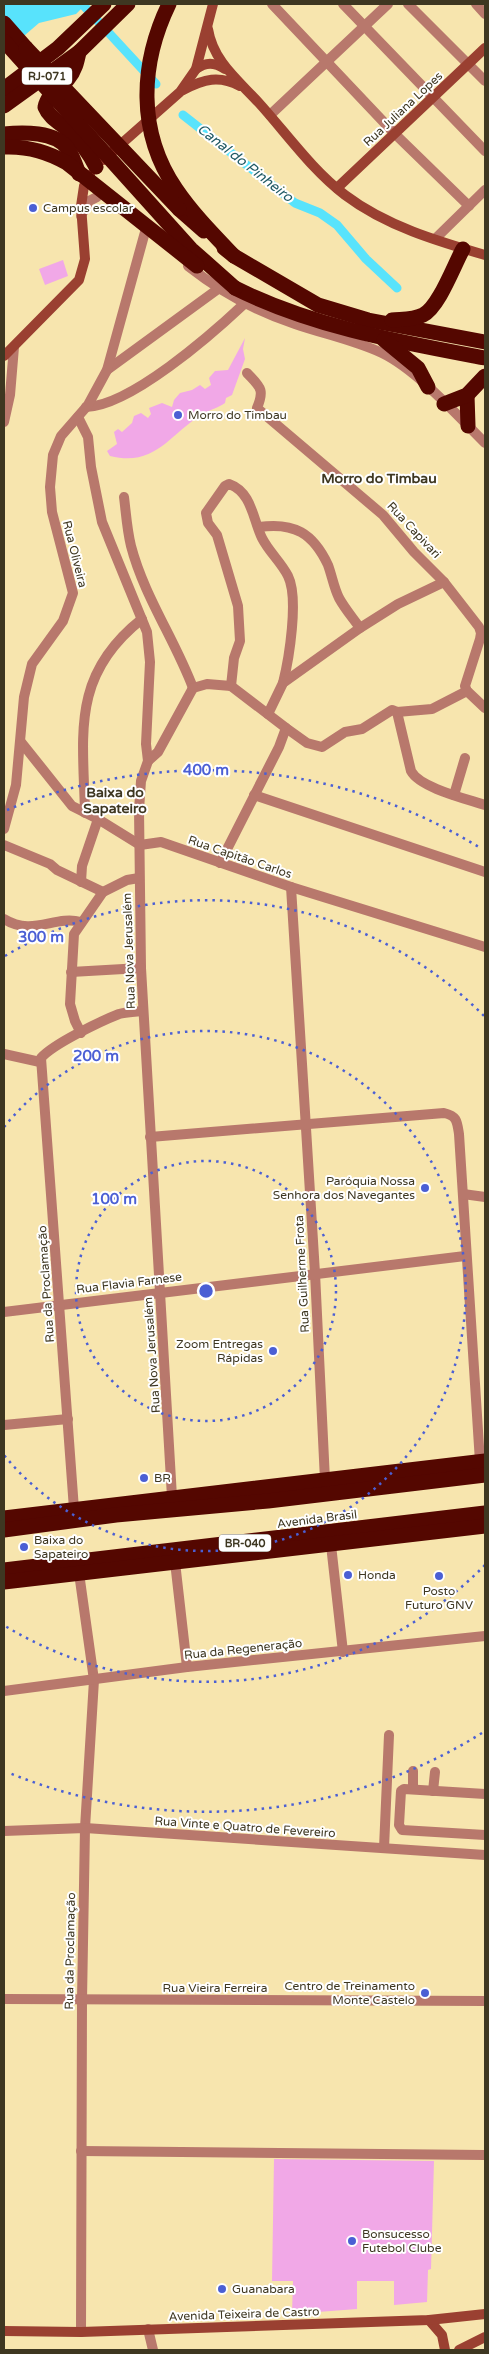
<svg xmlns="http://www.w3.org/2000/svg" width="489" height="2354" viewBox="0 0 489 2354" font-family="'Varela Round',sans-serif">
  <rect width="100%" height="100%" fill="#f7e5ae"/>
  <g fill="#f1a8e7">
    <polygon points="63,260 68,276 45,285 39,269"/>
    <path d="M245,338L243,349L245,359L232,395L226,398L225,403C218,408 209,410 201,415C168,436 155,467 110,456L107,451L117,444L114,432L118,429L122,432L132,423L134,416L141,413L148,418L151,414L149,408L162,403L172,407L174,400L180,393L192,390L200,385L205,389L211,385L209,378L215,371L228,370Z"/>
    <polygon points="274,2159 434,2161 431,2269 428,2270 427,2302 394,2305 394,2281 357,2281 357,2309 292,2314 293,2281 272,2281"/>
  </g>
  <polygon fill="#58e3fc" points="4,4 86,4 76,14 39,23 4,53"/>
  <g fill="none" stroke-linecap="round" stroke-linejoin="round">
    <g stroke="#58e3fc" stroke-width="9">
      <polyline points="84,6 156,84"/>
      <polyline points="183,115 295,203 320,213 337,225 366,259 397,288"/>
    </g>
    <g stroke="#b8786c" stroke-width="10">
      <polyline points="272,4 395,134 469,206"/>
      <polyline points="343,4 485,151"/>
      <polyline points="408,4 485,81"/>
      <polyline points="476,4 485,14"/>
      <polyline points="270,115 388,4"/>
      <polyline points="81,216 89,201 97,197"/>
      <polyline points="435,239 485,190"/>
      <path d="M188,266C221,292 255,311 295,324C324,334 354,340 382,353C417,370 457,415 485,443"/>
      <polyline points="107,370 218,289"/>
      <path d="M247,373C260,387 265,389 257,408L383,515L414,552L444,582L479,627L481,633L480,639L465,686L467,691L485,708"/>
      <path d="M86,407C130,406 211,335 244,304"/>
      <polyline points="78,417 88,437 91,467 102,522 147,632 150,662 146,744 148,761 141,781 139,810 141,968 172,1497"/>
      <polyline points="4,422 10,395 14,347"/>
      <path d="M124,497C126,513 127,530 131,546C144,596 175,640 193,688"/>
      <path d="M259,527C294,522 313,533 328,565C332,576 334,588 339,598C345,609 353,618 360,628"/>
      <path d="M231,686L234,658L240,641L238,606L217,535L208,523L206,513L225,486L229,484C252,492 253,520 262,538C269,552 281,562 288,576C299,598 289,659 283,683"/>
      <polyline points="193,688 207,684 231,686 286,728 279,747 220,863"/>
      <path d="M397,712L411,771C420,788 467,799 485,805"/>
      <polyline points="268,714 283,683 360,628 398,604 444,582"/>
      <polyline points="286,728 307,743 322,747 345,732 362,729 392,710 397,712 432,709 467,691"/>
      <polyline points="21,742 72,806 98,819 140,845 161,842 291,887 485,947"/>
      <polyline points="148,761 158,752 193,688"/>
      <polyline points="254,795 485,872"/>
      <polyline points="454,795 465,758"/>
      <path d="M85,813C83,733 71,675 142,619"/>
      <polyline points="4,829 16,785 24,697 32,664 63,621 73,593 52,512 50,487 53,455 61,436 88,405 107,370 145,232"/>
      <polyline points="4,845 50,864 57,870 103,892"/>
      <polyline points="81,882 82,866 98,819"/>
      <polyline points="291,887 315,1273 325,1480"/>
      <path d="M4,919C33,937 54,915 81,922"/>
      <polyline points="71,972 141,968"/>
      <polyline points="81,1033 75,1021 70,1004 74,934 103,892 127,880 139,878"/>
      <polyline points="4,1054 40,1062"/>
      <path d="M150,1137L444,1113C457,1116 457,1121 459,1134L480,1462"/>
      <polyline points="463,1194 485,1197"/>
      <polyline points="4,1312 465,1256"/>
      <polyline points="4,1425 68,1419"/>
      <path d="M74,1509L41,1058C53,1044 101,1021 119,1014C126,1012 135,1012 143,1011"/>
      <polyline points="331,1545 343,1652"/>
      <polyline points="175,1562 187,1667"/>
      <polyline points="79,1573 94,1680 85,1828 82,2000 81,2332"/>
      <polyline points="4,1691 187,1667 485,1636"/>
      <polyline points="413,1789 413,1771"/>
      <polyline points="433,1791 435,1772"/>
      <polyline points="485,1794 404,1789 401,1791 399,1825 402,1830 485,1835"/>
      <polyline points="4,1831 85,1828 485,1855"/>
      <polyline points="384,1848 389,1735"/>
      <polyline points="4,1999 485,2001"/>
      <polyline points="81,2151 485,2155"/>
      <polyline points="148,2329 153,2350"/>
    </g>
    <g stroke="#9a4031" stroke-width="10">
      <path d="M208,29C213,61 238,80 259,103C287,134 312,170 345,195C386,226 437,241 485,255"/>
      <path d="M196,69C206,62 214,62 225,69"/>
      <path d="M183,90C204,79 219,75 240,86"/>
      <polyline points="103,160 180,92 196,69 213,4"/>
      <polyline points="337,188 485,48"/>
      <polyline points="4,356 79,280 85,259 81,206 84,186 90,175"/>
      <polyline points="429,2320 442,2335 445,2350"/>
      <polyline points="4,2331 81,2332 429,2320 485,2314"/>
      <polyline points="459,2350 485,2337"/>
    </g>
    <g stroke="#540700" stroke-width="15">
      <polyline points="4,23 26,48"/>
      <path d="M79,52C77,62 75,71 68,79C60,89 48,93 45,107C50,119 61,123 70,132C81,142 89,153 96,167"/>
      <polyline points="4,89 58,48 104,4"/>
      <polyline points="4,106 79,52 128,4"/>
      <path d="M4,134C22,132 56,131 68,149C73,156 76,166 79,174"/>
      <polyline points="179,209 204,231"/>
      <polyline points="224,248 234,256 318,305 368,320 485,342"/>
      <path d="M235,288C313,327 400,342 485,358"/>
      <path d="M392,320C402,319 413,320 423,315C439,307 454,265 463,249"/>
      <polyline points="384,340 418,368 428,387"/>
      <polyline points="467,395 468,426"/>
      <polyline points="444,404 467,395 485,376"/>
      <polyline points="4,1518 485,1461"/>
      <polyline points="4,1530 116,1515 268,1501 485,1475"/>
      <polyline points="4,1570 485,1513"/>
      <polyline points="4,1582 485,1526"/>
    </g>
    <g stroke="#540700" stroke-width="15">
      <path d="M169,4C140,64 137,132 176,189C193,214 214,235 234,256"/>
      <polyline points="4,41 191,249 235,288"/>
      <polyline points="26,48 179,209"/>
      <path d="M4,147C26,146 48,152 67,163L197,266"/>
    </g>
  </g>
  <g fill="none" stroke="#4b5fd4" stroke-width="2.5" stroke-dasharray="2.5 5">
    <circle cx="206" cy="1291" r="130"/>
    <path d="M4 1127A260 260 0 1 1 4 1455"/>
    <path d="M485 1565A391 391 0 0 1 5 1626M5 956A391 391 0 0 1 485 1017"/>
    <path d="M482 1733A521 521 0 0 1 7 1772M7 810A521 521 0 0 1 482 849"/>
  </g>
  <g fill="#4b5fd4" stroke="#fff" stroke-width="2">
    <circle cx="33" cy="208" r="5"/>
    <circle cx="178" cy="415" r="5"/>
    <circle cx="425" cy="1188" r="5"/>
    <circle cx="273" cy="1351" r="5"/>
    <circle cx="144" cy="1478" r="5"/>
    <circle cx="24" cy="1547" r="5"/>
    <circle cx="348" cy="1575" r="5"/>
    <circle cx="439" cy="1576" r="5"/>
    <circle cx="425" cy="1993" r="5"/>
    <circle cx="352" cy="2241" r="5"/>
    <circle cx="222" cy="2289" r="5"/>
  </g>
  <g text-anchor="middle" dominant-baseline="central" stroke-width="4" stroke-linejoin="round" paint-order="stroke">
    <g fill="#fff" stroke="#787364" stroke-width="1">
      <rect x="22" y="67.5" width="50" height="17" rx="4"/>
      <rect x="219" y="1534.5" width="52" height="17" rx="4"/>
    </g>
    <g font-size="11" font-weight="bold" fill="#3e3721">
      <text x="47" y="76">RJ-071</text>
      <text x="245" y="1543">BR-040</text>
    </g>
    <g font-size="12" fill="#3e3721" stroke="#fff">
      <text transform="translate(403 109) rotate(-43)">Rua Juliana Lopes</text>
      <text transform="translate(414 530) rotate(47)">Rua Capivari</text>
      <text transform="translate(75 554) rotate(76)">Rua Oliveira</text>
      <text transform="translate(240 857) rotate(19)">Rua Capitão Carlos</text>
      <text transform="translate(129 951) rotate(-92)">Rua Nova Jerusalém</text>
      <text transform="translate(302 1274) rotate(-93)">Rua Guilherme Frota</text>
      <text transform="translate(129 1283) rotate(-7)">Rua Flavia Farnese</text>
      <text transform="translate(46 1284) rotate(-94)">Rua da Proclamação</text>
      <text transform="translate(152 1355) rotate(-94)">Rua Nova Jerusalém</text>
      <text transform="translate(317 1519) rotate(-7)">Avenida Brasil</text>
      <text transform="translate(243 1649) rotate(-6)">Rua da Regeneração</text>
      <text transform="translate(245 1827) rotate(4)">Rua Vinte e Quatro de Fevereiro</text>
      <text transform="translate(70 1951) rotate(-89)">Rua da Proclamação</text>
      <text x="215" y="1988">Rua Vieira Ferreira</text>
      <text transform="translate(244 2314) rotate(-2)">Avenida Teixeira de Castro</text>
    </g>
    <g font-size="12" fill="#3e3721" stroke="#fff" text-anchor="start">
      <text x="43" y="208">Campus escolar</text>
      <text x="188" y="415">Morro do Timbau</text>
      <text x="415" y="1181" text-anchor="end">Paróquia Nossa<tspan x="415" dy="14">Senhora dos Navegantes</tspan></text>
      <text x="263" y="1344" text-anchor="end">Zoom Entregas<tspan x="263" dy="14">Rápidas</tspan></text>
      <text x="154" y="1478">BR</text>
      <text x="34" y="1540">Baixa do<tspan x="34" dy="14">Sapateiro</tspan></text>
      <text x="358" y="1575">Honda</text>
      <text x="439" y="1591" text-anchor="middle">Posto<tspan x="439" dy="14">Futuro GNV</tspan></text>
      <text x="415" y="1986" text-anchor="end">Centro de Treinamento<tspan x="415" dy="14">Monte Castelo</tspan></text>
      <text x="362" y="2234">Bonsucesso<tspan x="362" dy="14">Futebol Clube</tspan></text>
      <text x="232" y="2289">Guanabara</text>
    </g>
    <g font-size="14" font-style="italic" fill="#205a64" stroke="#fff">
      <text transform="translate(245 163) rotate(38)">Canal do Pinheiro</text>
    </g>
    <g font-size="14" font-weight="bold" fill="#3e3721" stroke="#fff">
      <text x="379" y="478">Morro do Timbau</text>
      <text x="115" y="792">Baixa do<tspan x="115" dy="16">Sapateiro</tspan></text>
    </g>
  </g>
  <circle cx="206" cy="1291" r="8" fill="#4b5fd4" stroke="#fff" stroke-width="2.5"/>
  <g font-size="15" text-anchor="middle" font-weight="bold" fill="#4b5fd4" stroke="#fff" stroke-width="4" stroke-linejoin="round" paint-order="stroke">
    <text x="206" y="775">400 m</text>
    <text x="41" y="942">300 m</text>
    <text x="96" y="1061">200 m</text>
    <text x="114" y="1204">100 m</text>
  </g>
  <rect width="489" height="2354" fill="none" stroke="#3e3721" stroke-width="10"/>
</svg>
